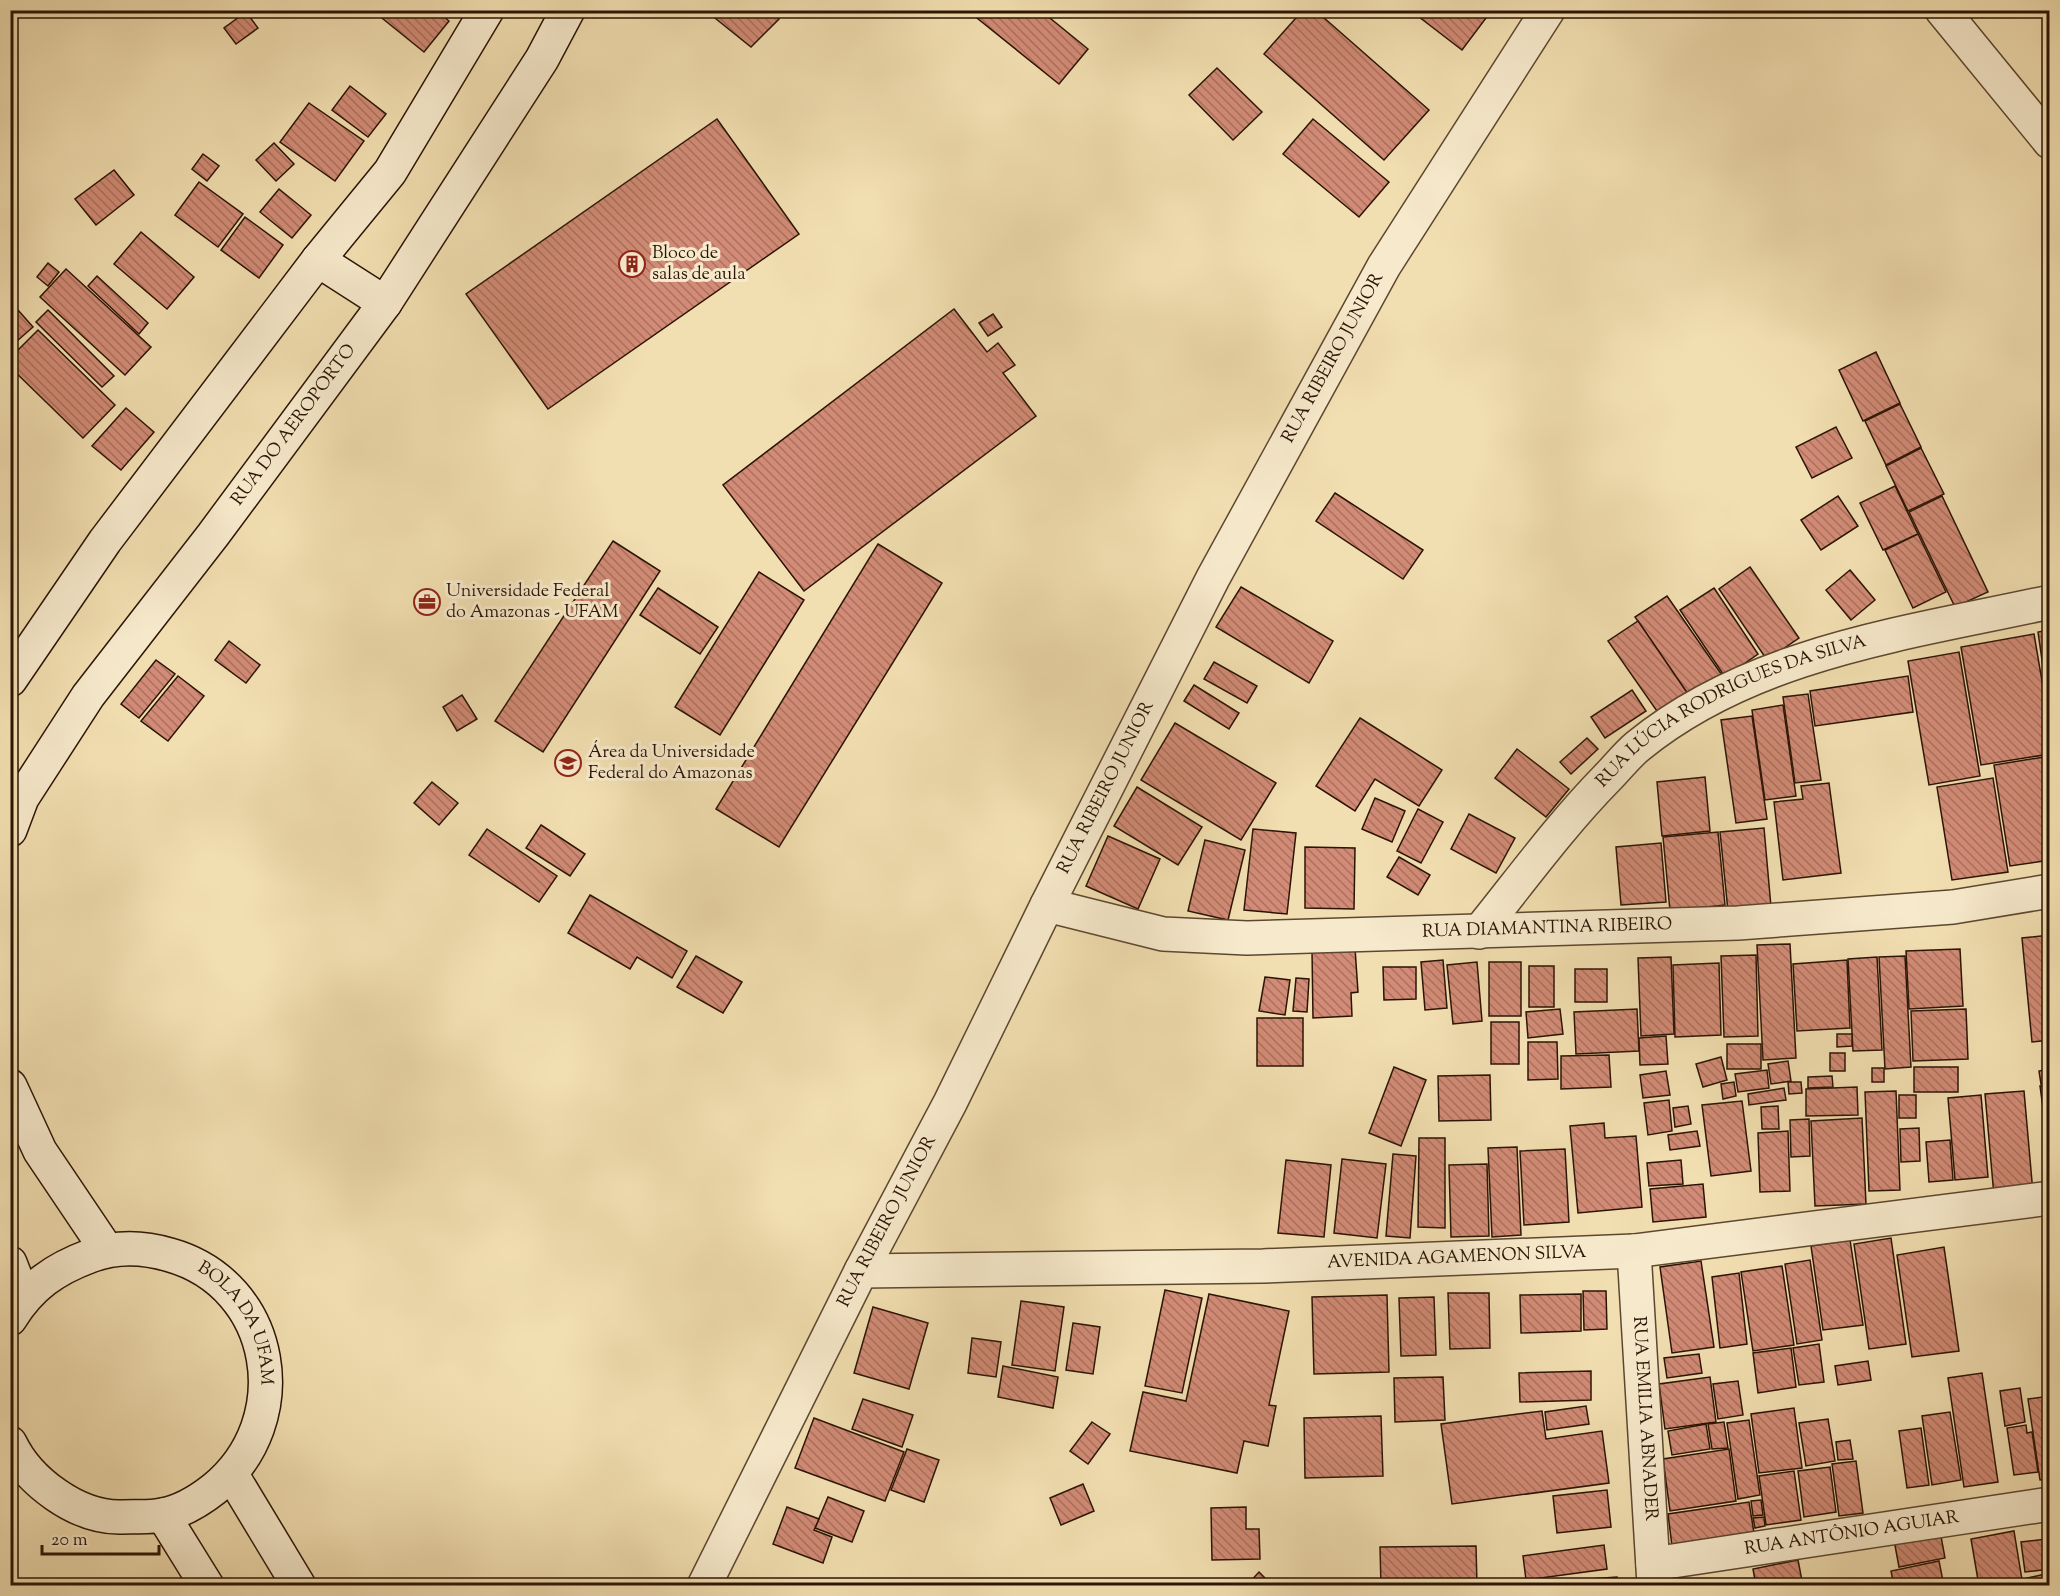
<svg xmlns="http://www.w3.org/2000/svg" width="2060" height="1596" viewBox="0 0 2060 1596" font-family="'Sorts Mill Goudy',serif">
  <defs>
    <pattern id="building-back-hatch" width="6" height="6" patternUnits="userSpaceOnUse" patternTransform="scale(1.5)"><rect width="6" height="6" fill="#d28b76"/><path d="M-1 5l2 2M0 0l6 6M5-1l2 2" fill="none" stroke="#ab705f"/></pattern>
  </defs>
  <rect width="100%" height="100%" fill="#f2dfb1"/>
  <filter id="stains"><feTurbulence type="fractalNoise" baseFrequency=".00333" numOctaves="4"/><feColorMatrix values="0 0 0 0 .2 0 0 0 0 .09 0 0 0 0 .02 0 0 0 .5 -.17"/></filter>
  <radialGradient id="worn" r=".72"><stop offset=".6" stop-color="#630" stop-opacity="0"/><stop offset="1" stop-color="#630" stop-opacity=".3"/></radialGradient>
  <g fill="url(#building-back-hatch)" stroke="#2b1405" stroke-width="1.5">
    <polygon points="372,10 436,10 449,21 424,52"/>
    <polygon points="705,10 767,10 779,19 751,47"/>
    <polygon points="967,10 1040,10 1088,49 1059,84"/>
    <polygon points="1303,10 1315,10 1429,110 1384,160 1264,54"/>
    <polygon points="1410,10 1492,10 1462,50"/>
    <polygon points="246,12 258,28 236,44 224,28"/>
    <polygon points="1217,68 1262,112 1233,140 1189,95"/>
    <polygon points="350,86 386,114 368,137 332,110"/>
    <polygon points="309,103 364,141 335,181 280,142"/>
    <polygon points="717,119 799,234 548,409 466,294"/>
    <polygon points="1313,119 1389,182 1359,217 1283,154"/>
    <polygon points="274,143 294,164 276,181 256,160"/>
    <polygon points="203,154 219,166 207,181 192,169"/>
    <polygon points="114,170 134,195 96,225 75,199"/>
    <polygon points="199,182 243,214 218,247 175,215"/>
    <polygon points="279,189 311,215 292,238 260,212"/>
    <polygon points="245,217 283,245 259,278 221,250"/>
    <polygon points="141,232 194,277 167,309 114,264"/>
    <polygon points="48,263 59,272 48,286 37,277"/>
    <polygon points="66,269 151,347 125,375 40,297"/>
    <polygon points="97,276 148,323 139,334 88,286"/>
    <polygon points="10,301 33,327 10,347"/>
    <polygon points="954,309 987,352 998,343 1015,365 1003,373 1036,416 804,591 723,485"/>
    <polygon points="48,310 114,376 102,387 36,322"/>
    <polygon points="993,314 1002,327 988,336 979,323"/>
    <polygon points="38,330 115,405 83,438 10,367 10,358"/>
    <polygon points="1876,352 1900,403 1863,421 1839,370"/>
    <polygon points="1900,404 1921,447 1886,465 1865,421"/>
    <polygon points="126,408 154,432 121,470 92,446"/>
    <polygon points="1836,427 1852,458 1812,478 1796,447"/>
    <polygon points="1921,448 1944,494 1908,511 1886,466"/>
    <polygon points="1895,486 1918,534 1883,550 1860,503"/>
    <polygon points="1335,493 1423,550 1403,579 1316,521"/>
    <polygon points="1838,496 1858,526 1821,550 1801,520"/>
    <polygon points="1942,496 1988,592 1955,607 1909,512"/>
    <polygon points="1918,534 1946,592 1913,608 1885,550"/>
    <polygon points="613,541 660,571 543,752 495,721"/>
    <polygon points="878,544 942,583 779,847 716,809"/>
    <polygon points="1750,567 1799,638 1767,660 1719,589"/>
    <polygon points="1850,570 1875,600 1851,620 1826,590"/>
    <polygon points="759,572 804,600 720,735 675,707"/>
    <polygon points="1241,587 1333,641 1309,683 1216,627"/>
    <polygon points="658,588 718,627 700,654 640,615"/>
    <polygon points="1714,588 1758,654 1725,677 1680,610"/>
    <polygon points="1667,596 1724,678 1692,700 1635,617"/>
    <polygon points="1638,621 1688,694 1659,714 1608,641"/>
    <polygon points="2050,630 2050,680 2045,681 2038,632"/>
    <polygon points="2034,634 2050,728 2050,754 1981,765 1961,647"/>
    <polygon points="229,641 260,665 246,683 215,660"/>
    <polygon points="1959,652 1980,776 1929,785 1908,661"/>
    <polygon points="156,660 175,674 139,718 121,704"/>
    <polygon points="1214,662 1257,686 1247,703 1204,679"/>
    <polygon points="178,676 204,696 168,741 141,721"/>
    <polygon points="1908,676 1913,712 1815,726 1810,691"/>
    <polygon points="2045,682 2050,682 2050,710"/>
    <polygon points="1194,685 1239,713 1229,729 1184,701"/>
    <polygon points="1632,690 1646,711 1605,738 1591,717"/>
    <polygon points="1808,694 1821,780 1795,783 1783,697"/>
    <polygon points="462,695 477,719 457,731 443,707"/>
    <polygon points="1783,705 1796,796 1765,800 1752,710"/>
    <polygon points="1752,716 1767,819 1736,823 1721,720"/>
    <polygon points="1360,718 1442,770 1419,806 1375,779 1355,811 1316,786"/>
    <polygon points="1175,723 1276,783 1241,840 1141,780"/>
    <polygon points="1587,738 1598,749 1571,774 1560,762"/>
    <polygon points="1517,749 1569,789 1546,817 1495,778"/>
    <polygon points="2050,756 2050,860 2010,866 1994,765"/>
    <polygon points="1705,777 1710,831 1662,836 1657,782"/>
    <polygon points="1993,778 2008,872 1952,880 1937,787"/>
    <polygon points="432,782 458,803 439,825 414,803"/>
    <polygon points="1829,783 1841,873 1783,880 1774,802 1803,799 1801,786"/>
    <polygon points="1137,787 1202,827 1178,865 1114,826"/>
    <polygon points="1375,798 1405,811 1392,842 1362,829"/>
    <polygon points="1418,809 1443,822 1421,863 1397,851"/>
    <polygon points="1469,814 1515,838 1496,873 1451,849"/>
    <polygon points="541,825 585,854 570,876 526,848"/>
    <polygon points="1764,828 1771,907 1728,911 1720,832"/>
    <polygon points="487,829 557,876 539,902 469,855"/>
    <polygon points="1253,829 1296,833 1287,914 1244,910"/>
    <polygon points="1718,832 1725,905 1670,911 1663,837"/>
    <polygon points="1108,836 1160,859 1138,909 1086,886"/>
    <polygon points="1205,840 1245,850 1228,920 1188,911"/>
    <polygon points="1661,843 1666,902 1621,905 1616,847"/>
    <polygon points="1305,847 1355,848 1354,909 1305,908"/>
    <polygon points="1399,857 1430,875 1418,895 1387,877"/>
    <polygon points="590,895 687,951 672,978 637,957 630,969 568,933"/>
    <polygon points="2050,935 2050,1040 2032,1042 2022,938"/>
    <polygon points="1790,944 1796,1058 1763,1060 1757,945"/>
    <polygon points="1355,948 1358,992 1351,993 1352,1016 1313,1018 1312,950"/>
    <polygon points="1960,949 1963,1006 1909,1009 1906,951"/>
    <polygon points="1756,955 1758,1036 1724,1037 1721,956"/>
    <polygon points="696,956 742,982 723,1013 677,987"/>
    <polygon points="1905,956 1911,1067 1885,1069 1879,957"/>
    <polygon points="1671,957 1674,1034 1641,1036 1638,958"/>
    <polygon points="1877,957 1882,1050 1853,1051 1848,959"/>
    <polygon points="1443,960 1447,1008 1425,1010 1421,962"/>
    <polygon points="1847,960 1850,1028 1797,1031 1793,964"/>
    <polygon points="1477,962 1482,1021 1453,1024 1447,965"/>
    <rect x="1489" y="962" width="32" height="54"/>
    <polygon points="1719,963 1721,1035 1675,1037 1673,965"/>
    <rect x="1529" y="966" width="25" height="41"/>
    <polygon points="1383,967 1416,967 1416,999 1384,1000"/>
    <rect x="1575" y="969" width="32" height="33"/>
    <polygon points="1265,977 1290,980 1285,1015 1259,1011"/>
    <polygon points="1296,978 1309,979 1307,1012 1293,1011"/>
    <polygon points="1560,1009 1563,1034 1528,1038 1526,1012"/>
    <polygon points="1637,1009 1639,1051 1576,1054 1574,1012"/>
    <polygon points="1966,1009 1968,1059 1913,1061 1911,1011"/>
    <rect x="1257" y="1018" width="46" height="48"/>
    <rect x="1491" y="1022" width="28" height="42"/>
    <polygon points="1837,1034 1852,1034 1852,1046 1837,1047"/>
    <polygon points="1666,1036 1668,1064 1640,1065 1639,1038"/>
    <polygon points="1528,1042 1557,1042 1558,1079 1528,1080"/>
    <rect x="1727" y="1044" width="34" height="25"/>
    <rect x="1830" y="1053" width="15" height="18"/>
    <polygon points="1609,1055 1611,1087 1561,1089 1561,1056"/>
    <polygon points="1721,1057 1727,1080 1703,1087 1696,1064"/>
    <polygon points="1788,1061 1791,1081 1771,1084 1768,1064"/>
    <polygon points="1394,1067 1426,1080 1401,1146 1369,1133"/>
    <rect x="1914" y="1067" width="44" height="25"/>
    <rect x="1872" y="1068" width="12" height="14"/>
    <polygon points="2050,1069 2050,1082 2041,1084 2039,1071"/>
    <polygon points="1767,1070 1769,1088 1738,1092 1735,1074"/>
    <polygon points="1666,1071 1670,1095 1643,1098 1640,1075"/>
    <polygon points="1490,1075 1491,1120 1439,1121 1438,1076"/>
    <polygon points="1832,1076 1833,1087 1808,1088 1808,1077"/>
    <polygon points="1734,1082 1736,1096 1723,1099 1721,1084"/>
    <polygon points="1788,1082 1801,1082 1802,1093 1789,1094"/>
    <polygon points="2050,1085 2050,1161 2040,1086"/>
    <polygon points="1857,1087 1858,1115 1806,1116 1806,1089"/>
    <polygon points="1784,1088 1786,1100 1749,1105 1748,1094"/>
    <polygon points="1896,1091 1900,1190 1869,1191 1865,1092"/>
    <polygon points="2024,1091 2033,1193 1994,1196 1985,1094"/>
    <rect x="1899" y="1095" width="17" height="23"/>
    <polygon points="1981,1095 1988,1177 1955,1180 1948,1098"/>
    <polygon points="1669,1100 1672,1131 1648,1135 1644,1103"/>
    <polygon points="1742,1101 1751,1171 1711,1176 1702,1105"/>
    <polygon points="1688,1106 1691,1124 1675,1127 1673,1108"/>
    <polygon points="1778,1106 1779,1129 1762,1129 1761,1107"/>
    <polygon points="1862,1118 1866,1204 1815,1206 1811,1121"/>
    <polygon points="1809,1119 1810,1156 1791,1157 1790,1120"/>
    <polygon points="1604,1123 1605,1138 1636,1136 1642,1207 1578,1213 1570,1126"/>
    <polygon points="1919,1128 1920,1161 1901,1162 1900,1129"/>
    <polygon points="1697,1131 1700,1146 1670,1150 1668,1135"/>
    <polygon points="1788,1131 1790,1191 1760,1192 1758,1133"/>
    <polygon points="1419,1138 1445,1138 1445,1228 1418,1227"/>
    <polygon points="1950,1140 1953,1180 1929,1182 1926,1142"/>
    <polygon points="1517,1147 1521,1235 1492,1237 1488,1148"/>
    <polygon points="1565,1149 1569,1222 1524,1225 1520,1151"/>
    <polygon points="1393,1154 1416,1156 1410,1238 1386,1236"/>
    <polygon points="1342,1159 1386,1164 1377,1238 1334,1233"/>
    <polygon points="1286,1160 1331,1165 1324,1237 1278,1233"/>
    <polygon points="1681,1160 1683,1184 1649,1186 1647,1163"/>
    <polygon points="1487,1164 1489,1236 1451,1237 1449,1165"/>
    <polygon points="2046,1168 2050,1168 2050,1184 2047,1184"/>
    <polygon points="1703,1184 1706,1217 1653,1222 1650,1189"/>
    <polygon points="1891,1238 1906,1344 1869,1349 1854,1244"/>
    <polygon points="1850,1240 1863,1325 1823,1330 1811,1246"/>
    <polygon points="1944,1247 1959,1351 1912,1357 1897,1255"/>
    <polygon points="1810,1260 1822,1340 1797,1344 1785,1264"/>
    <polygon points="1701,1261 1714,1347 1672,1353 1660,1267"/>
    <polygon points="1782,1266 1794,1345 1753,1351 1741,1272"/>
    <polygon points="1739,1273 1747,1344 1720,1348 1712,1277"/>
    <polygon points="1165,1290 1202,1298 1182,1393 1145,1386"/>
    <polygon points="1583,1291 1606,1291 1607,1329 1584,1330"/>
    <polygon points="1448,1293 1489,1293 1490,1348 1450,1349"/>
    <polygon points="1209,1294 1289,1311 1269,1405 1276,1406 1268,1446 1244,1441 1237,1473 1130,1451 1143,1392 1186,1401"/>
    <polygon points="1581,1294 1581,1331 1521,1333 1520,1295"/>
    <polygon points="1387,1295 1389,1372 1314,1374 1312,1297"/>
    <polygon points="1434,1297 1436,1355 1401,1356 1399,1298"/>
    <polygon points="1021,1301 1064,1307 1055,1371 1012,1365"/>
    <polygon points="873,1307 928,1323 909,1389 854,1373"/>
    <polygon points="1073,1323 1100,1327 1093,1374 1066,1370"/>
    <polygon points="972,1338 1001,1342 996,1377 968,1373"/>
    <polygon points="1819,1344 1824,1382 1799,1385 1793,1348"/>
    <polygon points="1791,1348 1796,1387 1758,1393 1753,1353"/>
    <polygon points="1699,1354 1702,1373 1667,1378 1664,1358"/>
    <polygon points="1868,1361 1871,1380 1838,1385 1835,1366"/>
    <polygon points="1003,1366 1058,1377 1053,1408 998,1397"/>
    <polygon points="1591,1371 1591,1400 1520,1402 1519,1373"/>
    <polygon points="1982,1373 1998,1482 1964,1487 1948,1378"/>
    <polygon points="1443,1377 1445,1420 1395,1422 1394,1378"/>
    <polygon points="1710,1377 1716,1422 1665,1429 1659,1384"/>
    <polygon points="1738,1381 1743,1415 1718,1419 1713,1384"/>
    <polygon points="2020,1388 2025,1422 2005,1426 2000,1391"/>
    <polygon points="2050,1396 2050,1479 2040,1480 2028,1399"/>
    <polygon points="863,1399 913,1415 902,1447 852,1429"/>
    <polygon points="1586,1406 1589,1424 1547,1430 1545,1412"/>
    <polygon points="1794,1408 1802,1468 1759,1473 1751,1414"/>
    <polygon points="1542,1411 1546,1439 1602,1431 1609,1483 1452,1504 1441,1424"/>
    <polygon points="1950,1412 1961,1480 1932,1485 1922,1416"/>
    <polygon points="1381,1416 1383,1476 1305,1478 1304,1418"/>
    <polygon points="814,1418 904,1452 885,1501 795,1468"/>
    <polygon points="1828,1419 1835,1461 1806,1466 1799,1423"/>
    <polygon points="1749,1420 1760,1495 1738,1499 1727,1423"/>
    <polygon points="1092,1422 1110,1434 1088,1464 1070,1451"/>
    <polygon points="1724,1422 1728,1448 1712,1449 1708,1424"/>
    <polygon points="1706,1424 1710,1449 1672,1455 1668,1431"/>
    <polygon points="2026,1425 2027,1433 2032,1432 2038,1472 2014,1475 2007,1428"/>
    <polygon points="1921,1428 1929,1485 1907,1488 1899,1431"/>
    <polygon points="1850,1440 1853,1459 1838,1460 1836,1442"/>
    <polygon points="907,1449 939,1460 924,1502 891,1490"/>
    <polygon points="1729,1449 1736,1501 1670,1511 1663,1459"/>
    <polygon points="1856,1461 1863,1513 1839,1516 1832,1464"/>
    <polygon points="1830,1467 1836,1512 1804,1517 1798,1471"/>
    <polygon points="1794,1471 1801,1520 1766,1525 1759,1476"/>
    <polygon points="1083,1484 1094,1511 1061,1525 1050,1498"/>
    <polygon points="1607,1490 1611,1527 1557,1533 1553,1496"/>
    <polygon points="828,1497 864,1511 852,1542 815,1528"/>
    <polygon points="1761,1500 1763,1515 1753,1516 1751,1501"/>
    <polygon points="1749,1502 1754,1533 1672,1546 1668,1514"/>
    <polygon points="787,1507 819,1519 814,1530 832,1537 823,1563 773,1544"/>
    <polygon points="1246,1507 1246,1529 1259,1529 1260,1559 1212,1560 1211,1508"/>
    <polygon points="1764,1517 1765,1526 1755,1528 1753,1518"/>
    <polygon points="1940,1531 1945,1558 1899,1567 1894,1540"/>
    <polygon points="2014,1531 2023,1586 1979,1586 1971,1539"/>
    <polygon points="2046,1539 2050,1569 2025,1572 2021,1542"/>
    <polygon points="1604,1545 1607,1569 1526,1580 1523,1556"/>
    <polygon points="1476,1546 1477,1585 1381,1586 1380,1547"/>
    <polygon points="1798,1560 1803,1586 1756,1586 1753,1569"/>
    <polygon points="1939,1561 1944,1586 1894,1586 1891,1571"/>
    <polygon points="1259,1572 1273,1586 1246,1586"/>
    <polygon points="2050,1573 2050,1586 2028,1586 2027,1578"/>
    <polygon points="1617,1577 1618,1586 1549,1586 1548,1582"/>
  </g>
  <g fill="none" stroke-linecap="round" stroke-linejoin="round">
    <defs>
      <g id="minor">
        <polyline points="1942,10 2050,142"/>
        <path id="s1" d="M1047,905L1163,934L1247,938L1738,923L1953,907L2050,891"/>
        <path id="s2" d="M1479,932C1521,880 1560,826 1607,778C1617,768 1627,755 1638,746C1753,652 1909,633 2050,602"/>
        <path id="s3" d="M1634,1251L1654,1585"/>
        <path id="s4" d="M861,1271L1263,1266L1634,1251L2050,1198"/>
        <path id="s5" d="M1653,1564L2050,1504"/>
        <path id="s6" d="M704,1586L861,1271L950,1103L1047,905L1213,578L1384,266L1548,10"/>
      </g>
      <g id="secondary">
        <polyline points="318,260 385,303"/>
        <polyline points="10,680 105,541 318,260 390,172 487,10"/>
        <path id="s7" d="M10,830L22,798L88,696L213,535L385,303L542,59L568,10"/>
        <polyline points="10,1086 40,1151 106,1249"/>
        <polyline points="10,1263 24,1299"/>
        <path id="s8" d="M10,1319C30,1286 55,1269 90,1256C116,1246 143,1247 170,1255C276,1285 298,1421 214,1489C200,1500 180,1512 162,1515C149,1518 134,1516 121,1517C77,1518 28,1481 10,1443"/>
        <polyline points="232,1475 299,1586"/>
        <polyline points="163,1515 207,1586"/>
      </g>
    </defs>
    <use href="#minor" stroke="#5d4730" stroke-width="36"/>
    <use href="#secondary" stroke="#2b1405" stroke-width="36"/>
    <use href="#minor" stroke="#f7eacc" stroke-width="33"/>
    <use href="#secondary" stroke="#f7eacc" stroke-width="33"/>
  </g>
  <defs>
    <symbol id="building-ring" viewBox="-11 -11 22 22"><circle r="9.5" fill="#f7eacc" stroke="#8f2418" stroke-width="1.5"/><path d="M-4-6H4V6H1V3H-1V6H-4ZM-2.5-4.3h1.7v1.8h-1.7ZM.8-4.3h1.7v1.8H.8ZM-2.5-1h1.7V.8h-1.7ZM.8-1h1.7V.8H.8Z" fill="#8f2418"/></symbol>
    <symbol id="office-ring" viewBox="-11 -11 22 22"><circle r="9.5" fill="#f7eacc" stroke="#8f2418" stroke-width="1.5"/><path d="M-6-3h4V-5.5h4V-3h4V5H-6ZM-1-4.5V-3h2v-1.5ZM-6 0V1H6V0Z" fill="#8f2418"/></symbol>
    <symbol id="university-ring" viewBox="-11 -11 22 22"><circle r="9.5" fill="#f7eacc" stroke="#8f2418" stroke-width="1.5"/><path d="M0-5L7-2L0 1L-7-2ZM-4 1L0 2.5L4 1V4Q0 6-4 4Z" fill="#8f2418"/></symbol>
  </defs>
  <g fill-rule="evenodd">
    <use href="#building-ring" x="617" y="249" width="30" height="30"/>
    <use href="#office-ring" x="412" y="587" width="30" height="30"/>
    <use href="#university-ring" x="553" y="748" width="30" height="30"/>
  </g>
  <g text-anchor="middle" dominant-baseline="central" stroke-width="6" stroke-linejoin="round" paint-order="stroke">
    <g font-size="18" fill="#2b1405" stroke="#f7eacc" text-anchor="start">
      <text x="652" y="254">Bloco de<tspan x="652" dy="21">salas de aula</tspan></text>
      <text x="446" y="592">Universidade Federal<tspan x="446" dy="21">do Amazonas - UFAM</tspan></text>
      <text x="588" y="753">Área da Universidade<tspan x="588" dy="21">Federal do Amazonas</tspan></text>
    </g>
    <g font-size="18" fill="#2b1405" stroke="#f7eacc">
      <text stroke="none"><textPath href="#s6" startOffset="1380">RUA RIBEIRO JUNIOR</textPath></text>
      <text stroke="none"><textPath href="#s7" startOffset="496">RUA DO AEROPORTO</textPath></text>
      <text stroke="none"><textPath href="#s2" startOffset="344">RUA LÚCIA RODRIGUES DA SILVA</textPath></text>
      <text stroke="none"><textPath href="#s6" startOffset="894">RUA RIBEIRO JUNIOR</textPath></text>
      <text stroke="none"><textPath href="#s1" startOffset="504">RUA DIAMANTINA RIBEIRO</textPath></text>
      <text stroke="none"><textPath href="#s6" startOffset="408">RUA RIBEIRO JUNIOR</textPath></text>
      <text stroke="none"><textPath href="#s4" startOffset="596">AVENIDA AGAMENON SILVA</textPath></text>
      <text stroke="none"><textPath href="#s8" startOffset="288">BOLA DA UFAM</textPath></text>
      <text stroke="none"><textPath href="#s3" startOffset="168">RUA EMILIA ABNADER</textPath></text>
      <text stroke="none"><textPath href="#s5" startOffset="201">RUA ANTÔNIO AGUIAR</textPath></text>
    </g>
  </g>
  <rect width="2060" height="1596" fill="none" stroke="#f2dfb1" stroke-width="36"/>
  <rect x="12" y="12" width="2036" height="1572" fill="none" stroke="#2b1405" stroke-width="3"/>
  <rect x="18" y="18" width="2024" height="1560" fill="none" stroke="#2b1405" stroke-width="1.5"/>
  <path d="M42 1545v9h117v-9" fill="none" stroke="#2b1405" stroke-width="3"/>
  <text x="51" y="1545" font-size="18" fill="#2b1405" stroke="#f7eacc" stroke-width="4.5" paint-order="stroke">20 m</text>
  <rect width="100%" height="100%" filter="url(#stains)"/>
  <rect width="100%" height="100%" fill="url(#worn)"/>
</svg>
